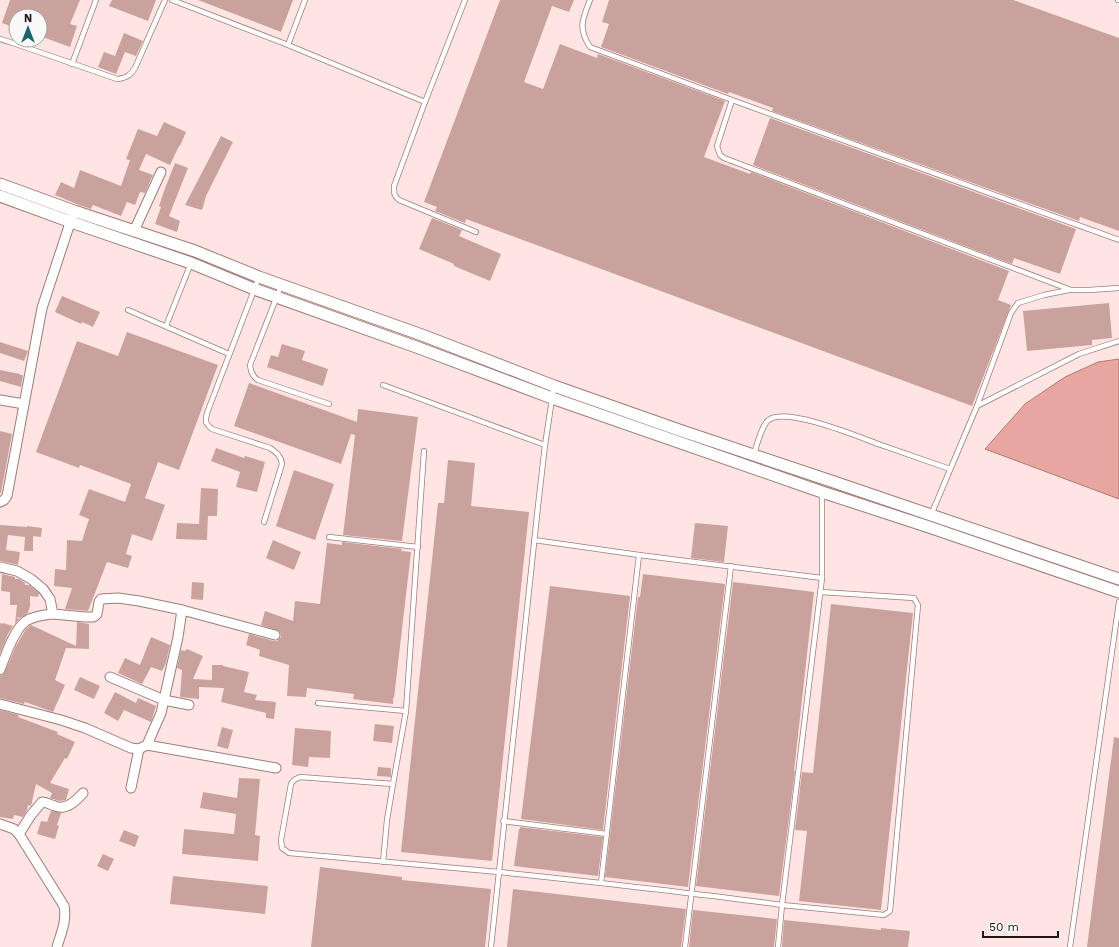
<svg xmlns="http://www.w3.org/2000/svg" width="1119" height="947" viewBox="0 0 1119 947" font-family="'Work Sans',sans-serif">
  <rect width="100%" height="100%" fill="#fee5e3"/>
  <polygon fill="#e9a6a0" stroke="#ad7a76" points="1119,359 1119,499 985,449 1025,404 1065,377 1098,362"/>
  <g fill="#c9a29e">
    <polygon points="10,0 80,0 70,24 77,26 70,47 40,36 40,16 16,16 16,28 2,23"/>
    <polygon points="112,0 156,0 148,21 109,6"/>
    <polygon points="198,0 293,0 281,32"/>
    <polygon points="500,0 574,0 569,12 552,6 524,82 543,89 560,44 597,58 598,54 725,101 704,157 750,174 751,172 1009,271 998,300 1011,305 972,406 466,219 465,223 435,211 437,207 424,202"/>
    <polygon points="609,0 1013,0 1119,38 1119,231 1080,217 1079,221 772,111 773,108 729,92 728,94 601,47 609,24 602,22"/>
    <polygon points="124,33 143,41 136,56 125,52 116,74 98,67 104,52 115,56"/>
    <polygon points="770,118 1076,229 1060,274 1014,258 1012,264 753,165"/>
    <polygon points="164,122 186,132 180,146 179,146 170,165 146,154 139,170 153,175 151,179 145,193 140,192 135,205 127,202 121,216 93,205 91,209 79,205 55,195 61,182 74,188 80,170 121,186 130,160 126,159 138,129 157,136"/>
    <polygon points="221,136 233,142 206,196 202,210 185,205"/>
    <polygon points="175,163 188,168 169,216 180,221 177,232 155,224 161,207 159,206 164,191"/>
    <polygon points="432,218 462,230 459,236 501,254 490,281 454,266 454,264 419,249"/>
    <polygon points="62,296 100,312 93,327 82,322 81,324 55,312"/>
    <polygon points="1109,303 1112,338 1092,340 1092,345 1027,351 1023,311"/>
    <polygon points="127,332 218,365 179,470 158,462 145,498 165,505 152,541 132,534 126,554 132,556 128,568 107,562 88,611 65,609 72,588 54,586 55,569 66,570 67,540 82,541 89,519 79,515 89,489 125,502 131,484 80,465 79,468 36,452 77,341 118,356"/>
    <polygon points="0,342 28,351 24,361 0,353"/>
    <polygon points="282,344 305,351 302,360 328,369 323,386 267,367 271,355 278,357"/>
    <polygon points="0,370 20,374 20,375 23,375 21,387 0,381"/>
    <polygon points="249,383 357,422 358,409 418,417 402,541 343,535 355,435 351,434 341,464 234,426"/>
    <polygon points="0,431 12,434 1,493 0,493"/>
    <polygon points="216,448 244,458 245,456 265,462 257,492 236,487 240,472 211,461"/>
    <polygon points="448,460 475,463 471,506 529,512 492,861 401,852 438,503 444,503"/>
    <polygon points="294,470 334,484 315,540 276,526"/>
    <polygon points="201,488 218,489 217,516 208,516 207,540 176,539 177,523 199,524"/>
    <polygon points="695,523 728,526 724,562 691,558"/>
    <polygon points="0,525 27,527 27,526 42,528 41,537 33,536 33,551 24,551 25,537 8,535 6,550 20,552 18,565 0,561"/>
    <polygon points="273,540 301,552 294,570 266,558"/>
    <polygon points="342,542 402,549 401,551 411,552 394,698 393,698 393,704 353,699 354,694 307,688 306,697 287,696 289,665 259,656 260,650 246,645 249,634 274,641 277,641 281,637 281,634 279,631 261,625 265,611 293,621 295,601 320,604 327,543 342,545"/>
    <polygon points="2,574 15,577 15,579 19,579 25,583 25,585 29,585 39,593 38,597 30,596 30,606 28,613 20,618 16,617 19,619 15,624 17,605 10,605 10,592 1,591"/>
    <polygon points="643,574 725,584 688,887 605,877 638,597 640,597"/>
    <polygon points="192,582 204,583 203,600 191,599"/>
    <polygon points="733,582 814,592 794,771 795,771 779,896 696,886"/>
    <polygon points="550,586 630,596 603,830 521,819"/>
    <polygon points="831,604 913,613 881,910 799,901 807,831 795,830 802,772 813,773"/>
    <polygon points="77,622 89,624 89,649 66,648 55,680 65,685 53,712 25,702 24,704 0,698 0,676 3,675 5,672 16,646 26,629 31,625 76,646"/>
    <polygon points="0,623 3,624 3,623 13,626 8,634 0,653"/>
    <polygon points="151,637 170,645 166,663 162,671 151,667 142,684 118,673 125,658 140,665"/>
    <polygon points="187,649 203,656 193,679 212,680 212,665 223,665 223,666 249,672 244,692 257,695 255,700 276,702 274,719 266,718 266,713 221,702 224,688 199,687 199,699 180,697 182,670 177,668 181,650 185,651"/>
    <polygon points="80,677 100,686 94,699 74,690"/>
    <polygon points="115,692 136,703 138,698 156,706 151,722 124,710 118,721 104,713"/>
    <polygon points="0,710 19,715 18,717 58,732 57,734 75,742 67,759 65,758 50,783 69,789 66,800 60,801 50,798 52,793 36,784 31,806 28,805 27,810 23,817 14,815 13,819 0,817"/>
    <polygon points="375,724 394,726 392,743 373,741"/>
    <polygon points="222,727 233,730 228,749 217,746"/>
    <polygon points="295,728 331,731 330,758 309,757 308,767 292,765"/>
    <polygon points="1114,737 1119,738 1119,947 1087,947"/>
    <polygon points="378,767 391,768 391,777 377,776"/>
    <polygon points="239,778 260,779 255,835 260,836 258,861 182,854 184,829 234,834 236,814 200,808 203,792 237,798"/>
    <polygon points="51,811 61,813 57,825 59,826 55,839 37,834 41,821 47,822"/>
    <polygon points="520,827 603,837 598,876 514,866 519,829 520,829"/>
    <polygon points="124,830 139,836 135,847 119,841"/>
    <polygon points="103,854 114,859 108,871 97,866"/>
    <polygon points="320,867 402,877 402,880 491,889 485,947 311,947"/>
    <polygon points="173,876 268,886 265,914 170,904"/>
    <polygon points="513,889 686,909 681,947 507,947"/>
    <polygon points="693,910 777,919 774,947 689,947"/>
    <polygon points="784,920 881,930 881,928 910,931 908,947 782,947"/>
  </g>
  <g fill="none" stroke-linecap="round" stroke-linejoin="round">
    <defs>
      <g id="service">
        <polyline points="172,0 288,45 425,102 465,0"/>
        <path d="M590,0C582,20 578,28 590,47L732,100L1119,240"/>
        <polyline points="1118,0 1119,0"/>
        <path d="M0,39L16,44L117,79C126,78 130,76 135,68L165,0"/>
        <polyline points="288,45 305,0"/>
        <polyline points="72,64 96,0"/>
        <polyline points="732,100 717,146 720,155 724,158 1071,290 1089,290 1119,288"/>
        <path d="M425,102L394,186C394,193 394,196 399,200L476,232"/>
        <path d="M259,277L207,413C205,422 205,423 212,429L270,448C277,453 281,456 282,464L264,522"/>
        <path d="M281,286L250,365C251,372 252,376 258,380L329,404"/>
        <polyline points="128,310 229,354"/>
        <polyline points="166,326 191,263"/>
        <polyline points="383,385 545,445"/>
        <polyline points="977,406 1079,354 1119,341"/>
        <path d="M754,454C757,445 762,423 770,419C790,408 859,437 881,445C904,453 927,461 950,469"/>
        <polyline points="822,493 822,578"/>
        <polyline points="931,515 977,406 1011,313 1018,303 1044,295 1069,290"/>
        <polyline points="329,537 418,547"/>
        <polyline points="318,703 406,711"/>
        <polyline points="393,784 406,711 424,451"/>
        <polyline points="503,821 607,834"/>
        <path d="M383,862L387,820L393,784L300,777L294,780L291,784L281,840L282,848L289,853C359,860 429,865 499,872C594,882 688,892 782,905L822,578L639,555L534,540"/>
        <polyline points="601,883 639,555"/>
        <polyline points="491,947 538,506 545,445 554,386"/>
        <polyline points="685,947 731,566"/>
        <polyline points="778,947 782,905 884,915 890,911 918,605 914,598 821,592"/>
        <polyline points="1070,947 1119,602"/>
      </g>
      <g id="minor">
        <polyline points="134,231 161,172"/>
        <polyline points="0,400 24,404"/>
        <polyline points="0,502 4,500 7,496 42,308 72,217"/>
        <polyline points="0,567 17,571 31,579 43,589 50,599 53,614 85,617 93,617 95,616 97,614 99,602 101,599 118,598 139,601 182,610 275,635"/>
        <path d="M0,670C5,657 14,629 26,621C34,616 44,615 53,614"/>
        <polyline points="110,677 164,700 189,705"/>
        <polyline points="0,704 61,720 85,728 131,748 139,749 147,745 161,713 178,637 182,610"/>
        <polyline points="147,745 276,768"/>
        <polyline points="131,788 139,749"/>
        <path d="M0,824L14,829L19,834L64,906C67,921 61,933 57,947"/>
        <path d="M19,834L31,815L42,802C48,802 50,805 55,806C66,811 76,801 83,793"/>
      </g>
      <g id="tertiary">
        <polyline points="0,184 74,211 195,251 259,277 422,335 554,386 679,430 834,482 1119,579"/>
        <polyline points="0,196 71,222 191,263 254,289 419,348 552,398 822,492 926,526 1119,592"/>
      </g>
    </defs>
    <use href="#service" stroke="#a07b78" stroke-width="6"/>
    <use href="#minor" stroke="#a07b78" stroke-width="11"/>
    <use href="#tertiary" stroke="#a07b78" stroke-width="13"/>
    <use href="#service" stroke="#fff" stroke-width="4.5"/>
    <use href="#minor" stroke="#fff" stroke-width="9"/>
    <use href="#tertiary" stroke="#fff" stroke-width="11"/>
  </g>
  <g transform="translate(28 28)"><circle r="19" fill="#f9f9f9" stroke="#a39e9d"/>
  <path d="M0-3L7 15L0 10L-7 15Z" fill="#18656d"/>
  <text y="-6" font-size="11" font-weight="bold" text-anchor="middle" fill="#221513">N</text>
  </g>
  <path d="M983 931v6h75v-6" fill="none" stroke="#221513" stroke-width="2"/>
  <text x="989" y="931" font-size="12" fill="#221513" stroke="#f9f9f9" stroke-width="3" paint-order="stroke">50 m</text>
</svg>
